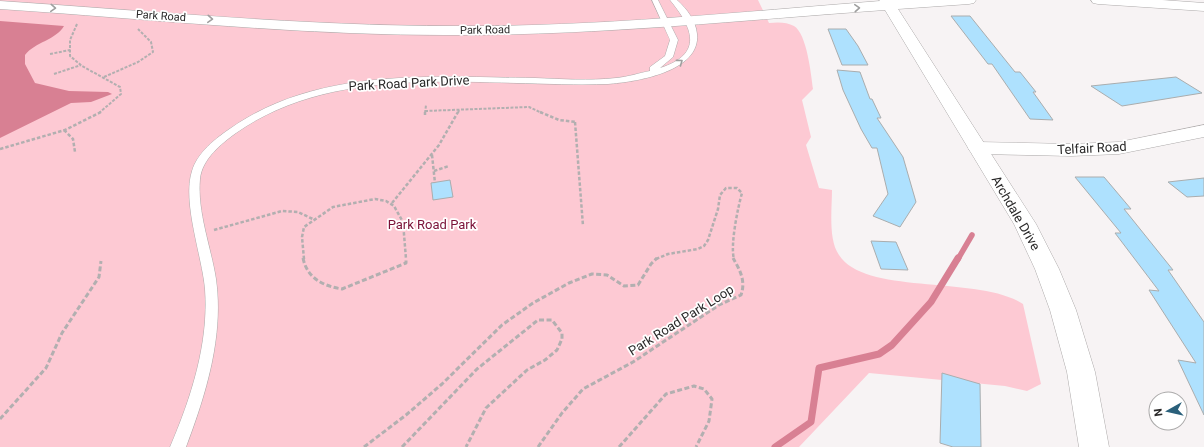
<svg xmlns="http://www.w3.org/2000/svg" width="1204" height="447" viewBox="0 0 1204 447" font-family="Roboto,sans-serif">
  <rect width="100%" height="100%" fill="#f7f3f4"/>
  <path fill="#fdc9d3" d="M0,0H758L769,23C778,22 787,22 794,26C807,34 811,74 813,89L802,100L811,137L806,145L819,188L832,190C832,208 828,240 839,255C865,296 980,275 1023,304L1041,384L1027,391L1005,386L869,373L799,447H0Z"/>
  <path fill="#d88093" d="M0,21L64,26C56,40 35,42 25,55V64L35,83L69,91L108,92L112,94L91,102L71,103L0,138Z"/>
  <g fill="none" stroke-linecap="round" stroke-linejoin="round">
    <polyline stroke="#d88093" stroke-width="5.5" points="958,259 972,235"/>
    <polyline stroke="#d88093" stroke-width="7" points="775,447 811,422 819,368 879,354 892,345 931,302 958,258"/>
  </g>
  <g fill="#aee1fe" stroke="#aaadae">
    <polygon points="951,16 970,16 1015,72 1020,72 1036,92 1033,92 1053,120 1030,119 992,64 988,64"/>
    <polygon points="828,29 846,29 858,46 868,65 842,65"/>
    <polygon points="837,70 860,72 870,99 872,99 881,118 877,118 903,157 916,202 900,227 873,216 888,194 877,148 872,148 861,129 843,90"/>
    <polygon points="1176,77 1202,93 1122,106 1091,86"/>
    <polygon points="1075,177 1104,177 1131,209 1124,209 1173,270 1168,270 1204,322 1204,415 1178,360 1196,363 1149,290 1159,291 1115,233 1121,233"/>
    <polygon points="1204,178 1204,196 1187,197 1168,182"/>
    <polygon points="450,180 453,197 433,200 431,183"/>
    <polygon points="871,241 896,242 908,270 881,269"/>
    <polygon points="942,373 980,384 981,447 953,447 940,443"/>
  </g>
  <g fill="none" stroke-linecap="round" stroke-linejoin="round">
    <defs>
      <path id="lane" d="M652,0H658L678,40L673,57L660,68C704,54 693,28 670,0H677C687,9 696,21 697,34C701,72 635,82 608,84C487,88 341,59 236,133C221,144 202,159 200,179C197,212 211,247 216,279C224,336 206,394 186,447H170C191,398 209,343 205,289C202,256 182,202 192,171C197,153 216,138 231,128C319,67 432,77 535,78C561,79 589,81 616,78C628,77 639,73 650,71V67L665,56L670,40Z"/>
      <polygon id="street" points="1204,125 1204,137 1119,154 1071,156 978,154 971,152 968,148 971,144 978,142 1071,144 1119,142"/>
      <g id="secondary">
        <path d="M879,0H976L974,3L969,4L898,9L1036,224L1059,269L1076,310L1095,372L1109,447H1079L1067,372L1050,310L1035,269L1014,224L885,10C743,20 601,35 458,35C305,36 152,19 0,9V1C152,11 303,26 455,26C597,27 739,12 880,1Z"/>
        <polygon points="1091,0 1162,0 1204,3 1204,11 1098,4 1093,3"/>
      </g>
    </defs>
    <use href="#lane" stroke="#adaaaa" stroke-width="1"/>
    <use href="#street" stroke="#adaaaa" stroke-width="1"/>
    <use href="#secondary" stroke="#adaaaa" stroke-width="1"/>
    <g stroke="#b2afb0" stroke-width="2" stroke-dasharray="3 1.5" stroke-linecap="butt">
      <polyline points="77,24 70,40 70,56 82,66 120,87 121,94 99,113"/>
      <polyline points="50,54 70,50"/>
      <polyline points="54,74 81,65"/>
      <polyline points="104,77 138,62 153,52 151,42 138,29"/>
      <polyline points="425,111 529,107 542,113"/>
      <polyline points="425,113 426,105"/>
      <polyline points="458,113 459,110"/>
    </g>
    <g stroke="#b2afb0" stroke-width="2.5" stroke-dasharray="3.5 2" stroke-linecap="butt">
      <polyline points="540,112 559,120 576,122"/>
      <polyline points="425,115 425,112"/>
      <polyline points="575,122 583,226"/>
      <polyline points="64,130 73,139 75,152"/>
      <polyline points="0,149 65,130 101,112"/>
      <polyline points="432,155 435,183"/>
      <polyline points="434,171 449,166"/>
      <polyline points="392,203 439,145 458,112"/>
      <polyline points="214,230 282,211 298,212 315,220"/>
      <polyline points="304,259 302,237 304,227 333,207 375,199 386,201 394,206 403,222 406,259"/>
      <path d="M656,259L668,254L698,249L704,246L708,240L718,209L720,195L726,188H737L742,193C738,207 730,245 734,259"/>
    </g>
    <g stroke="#b2afb0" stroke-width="3" stroke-dasharray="5 2.5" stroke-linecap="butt">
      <path d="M303,258C307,278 323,286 342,289L406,263V258"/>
      <polyline points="0,419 46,368 62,333 99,277 101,261"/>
      <polyline points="364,447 406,415 442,384 502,325 533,303 569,283 592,274 607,275 624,286 638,285 651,264 657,258"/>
      <polyline points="402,447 477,369 538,320 552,320 562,333 562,339 557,350 545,360 527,370 486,408 466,447"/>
      <path d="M538,447L562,413L583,389L633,362L719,305L741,295C746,281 740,270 733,258"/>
      <polyline points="619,447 666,394 694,386 704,389 712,399 709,421 696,447"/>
    </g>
    <use href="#lane" fill="#fff" fill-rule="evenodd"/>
    <use href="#street" fill="#fff" fill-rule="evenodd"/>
    <use href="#secondary" fill="#fff" fill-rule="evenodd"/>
  </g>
  <defs><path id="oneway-chevron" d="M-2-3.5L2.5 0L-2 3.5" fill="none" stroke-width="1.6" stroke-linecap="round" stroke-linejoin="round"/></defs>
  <g stroke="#9f9f9f">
    <use href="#oneway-chevron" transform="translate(53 8) rotate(4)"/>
    <use href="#oneway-chevron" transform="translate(857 8) rotate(-4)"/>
    <use href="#oneway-chevron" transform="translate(210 19) rotate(4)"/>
    <use href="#oneway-chevron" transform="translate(680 62) rotate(-36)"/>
  </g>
  <g text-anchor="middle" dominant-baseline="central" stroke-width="3.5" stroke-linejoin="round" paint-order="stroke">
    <g font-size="11" fill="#2a2929" stroke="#fff">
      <text transform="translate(161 16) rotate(4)">Park Road</text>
      <text transform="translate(485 30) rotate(-1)">Park Road</text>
    </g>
    <g font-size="13" fill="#2a2929" stroke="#fff">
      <text transform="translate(409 83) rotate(-3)">Park Road Park Drive</text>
      <text transform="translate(1092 148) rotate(-3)">Telfair Road</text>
      <text transform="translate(1016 213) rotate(60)">Archdale Drive</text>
      <text transform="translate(681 320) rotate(-32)">Park Road Park Loop</text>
    </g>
    <g font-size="13" fill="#7a1037" stroke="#fff">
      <text x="432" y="224">Park Road Park</text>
    </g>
  </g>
  <g transform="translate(1168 411) rotate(262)"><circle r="19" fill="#ffffff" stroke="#aaa9a9"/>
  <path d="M0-3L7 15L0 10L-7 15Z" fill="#2a607b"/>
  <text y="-6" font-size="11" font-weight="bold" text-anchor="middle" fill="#2a2929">N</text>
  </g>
</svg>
